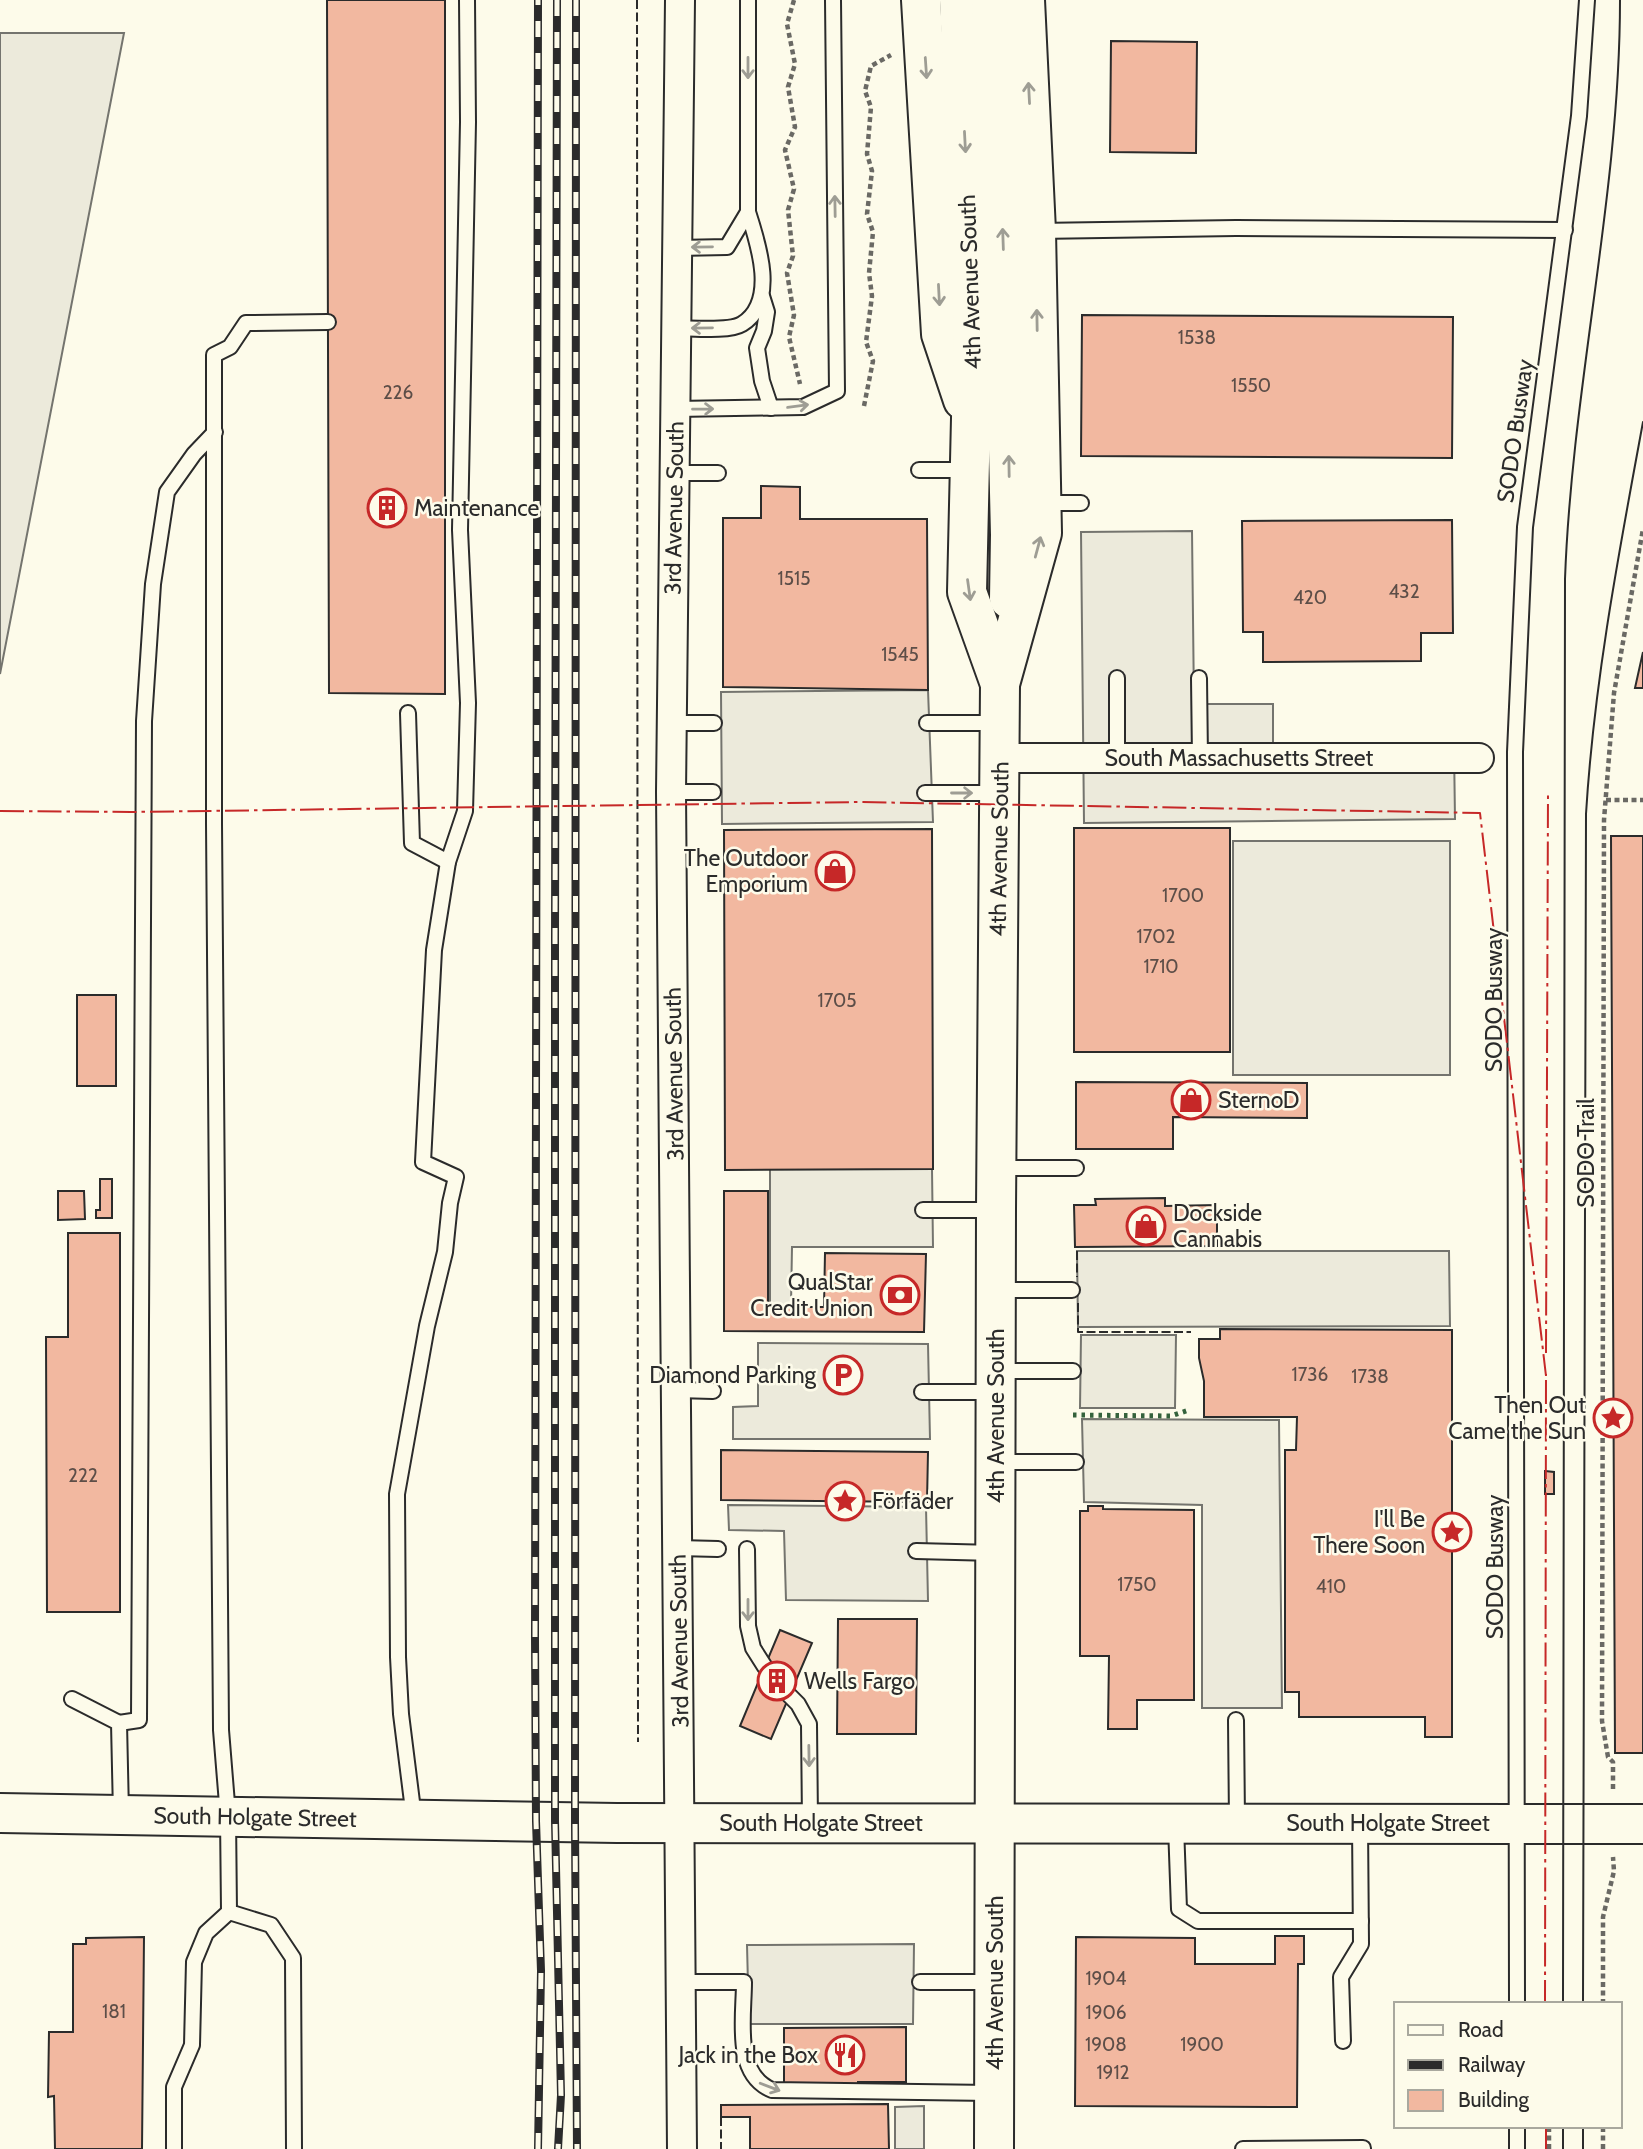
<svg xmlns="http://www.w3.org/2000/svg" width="1643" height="2149" viewBox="0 0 1643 2149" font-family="Cabin,sans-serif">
  <rect width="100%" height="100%" fill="#fdfbea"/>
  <g fill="#eceadb" stroke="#74746e" stroke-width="2">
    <polygon points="0,33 124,33 0,674"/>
    <polygon points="1192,531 1194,704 1273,704 1273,749 1454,747 1455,819 1084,823 1081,532"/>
    <polygon points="928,690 933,822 722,824 721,692"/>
    <rect x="1233" y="841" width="217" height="234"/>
    <polygon points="770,1169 932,1169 933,1247 792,1247 791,1305 770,1305"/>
    <polygon points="1077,1251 1449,1251 1450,1326 1078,1327"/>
    <polygon points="1081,1335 1176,1335 1175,1408 1080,1408"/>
    <polygon points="758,1343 928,1344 930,1439 733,1439 733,1407 758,1406"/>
    <polygon points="1082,1419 1279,1420 1282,1708 1202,1708 1202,1505 1084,1502"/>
    <polygon points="728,1505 926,1507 928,1601 786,1600 784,1531 729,1530"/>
    <polygon points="914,1944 913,2024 749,2024 747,1945"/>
    <polygon points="924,2106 924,2149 895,2149 895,2107"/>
  </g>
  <g fill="#f2b8a0" stroke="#2b2b2b" stroke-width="2">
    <polygon points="327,0 445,0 445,694 329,693"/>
    <polygon points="1111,41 1197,42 1196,153 1110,152"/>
    <polygon points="1082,315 1453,317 1452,458 1081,456"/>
    <polygon points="761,486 800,487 800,519 927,519 928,690 723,687 723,518 761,518"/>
    <polygon points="1452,520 1453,633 1421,633 1421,661 1263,662 1263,632 1243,632 1242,521"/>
    <polygon points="1643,652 1643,688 1635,688"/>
    <rect x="1074" y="828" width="156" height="224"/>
    <polygon points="932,829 933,1169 725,1170 724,830"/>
    <polygon points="1611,836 1643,836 1643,1753 1615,1753"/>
    <rect x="77" y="995" width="39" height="91"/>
    <polygon points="1076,1082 1307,1083 1307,1118 1173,1117 1173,1149 1076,1149"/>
    <polygon points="100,1179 112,1179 112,1218 96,1218 96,1210 100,1210"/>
    <polygon points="58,1191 84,1191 85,1219 58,1220"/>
    <polygon points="724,1191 768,1191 768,1307 824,1307 825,1253 926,1254 924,1332 724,1331"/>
    <polygon points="1165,1198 1165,1206 1217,1205 1217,1246 1075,1247 1074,1205 1096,1205 1095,1199"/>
    <polygon points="68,1233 120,1233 120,1612 47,1612 46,1337 68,1337"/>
    <polygon points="1220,1329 1452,1330 1452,1737 1425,1737 1425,1717 1299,1717 1299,1692 1285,1692 1285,1450 1296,1450 1297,1417 1204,1417 1204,1381 1199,1358 1199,1339 1220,1339"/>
    <polygon points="721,1450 928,1452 927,1502 721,1500"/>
    <polygon points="1545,1471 1554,1472 1554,1494 1545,1494"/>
    <polygon points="1088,1506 1103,1506 1103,1509 1194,1510 1194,1700 1137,1700 1137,1729 1108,1729 1109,1656 1080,1656 1080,1511 1088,1511"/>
    <polygon points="838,1619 917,1619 916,1734 837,1734"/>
    <polygon points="780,1630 812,1643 771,1739 740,1726"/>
    <polygon points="1275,1936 1304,1936 1304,1964 1298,1964 1297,2107 1075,2106 1076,1937 1195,1938 1195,1964 1275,1964"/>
    <polygon points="144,1937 142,2149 55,2149 54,2096 48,2097 49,2032 73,2032 73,1944 86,1944 86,1938"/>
    <polygon points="906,2027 906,2082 858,2082 858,2089 836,2089 836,2083 784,2083 784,2028"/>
    <polygon points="888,2104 889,2149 750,2149 750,2117 721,2117 721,2105"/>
  </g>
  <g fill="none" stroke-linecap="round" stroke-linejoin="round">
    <defs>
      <g id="lane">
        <polyline points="1037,231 1236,228 1565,230"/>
        <polyline points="677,248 727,247 748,212 748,0"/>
        <polyline points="762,296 767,312 764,331 757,348 762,381 771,408"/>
        <path d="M676,328C692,328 729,332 742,324C778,302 758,243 748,212"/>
        <polyline points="676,409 803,407 837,391 833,0"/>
        <polyline points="919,470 967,470"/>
        <polyline points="675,473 718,473"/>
        <polyline points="1043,503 1081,503"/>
        <polyline points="1117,678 1117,758"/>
        <polyline points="1199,678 1200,758"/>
        <polyline points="408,713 412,843 448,862"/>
        <polyline points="672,723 714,723"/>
        <polyline points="927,723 999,723"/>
        <polyline points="671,792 713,792"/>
        <polyline points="925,793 997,793"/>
        <polyline points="998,1168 1076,1168"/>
        <polyline points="923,1210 995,1210"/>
        <polyline points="997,1290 1072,1290"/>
        <polyline points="998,1371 1073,1371"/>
        <polyline points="677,1390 713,1391"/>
        <polyline points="922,1392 994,1392"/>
        <polyline points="997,1462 1076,1462"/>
        <polyline points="678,1548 718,1549"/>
        <polyline points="747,1549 748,1626 753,1648 765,1667"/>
        <polyline points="916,1551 995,1553"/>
        <polyline points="789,1695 798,1704 809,1724 810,1821"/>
        <polyline points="72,1699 119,1723 121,1813"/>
        <polyline points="1236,1720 1237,1821"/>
        <polyline points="119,1723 139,1720 144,721 153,584 167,492 194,454 215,432"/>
        <polyline points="414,1818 401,1714 398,1657 397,1494 427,1326 445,1252 450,1203 456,1177 423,1162 434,950 448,862 465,811 468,703 460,530 468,122 467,0"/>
        <polyline points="1176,1826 1179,1909 1198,1921 1361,1921"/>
        <path d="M682,1982H744C744,2017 733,2074 772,2090L991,2093"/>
        <polyline points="920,1982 992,1982"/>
        <polyline points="1517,2004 1515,752 1525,527 1579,116 1587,0"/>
        <polyline points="1343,2041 1341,1977 1361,1944 1360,1824"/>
        <polyline points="1517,2126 1517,2149"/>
        <polyline points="174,2149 174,2087 192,2045 194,1962 206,1933 229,1912"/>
        <polyline points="294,2149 293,1958 271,1925 229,1912 228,1816 221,1730 214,823 214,355 230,347 246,323 328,322"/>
        <polyline points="1243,2149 1363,2148"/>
      </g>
      <g id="street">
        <polyline points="680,0 671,792 682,2149"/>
        <polyline points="1000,758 1479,758"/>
      </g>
      <polyline id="secondary" points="0,1813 617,1823 1643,1824"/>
      <g id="primary">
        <polyline points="921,0 941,334 963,400"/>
        <polyline points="959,0 973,331 967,592 1000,684"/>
        <polyline points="991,0 1003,234 1010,535 1009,599"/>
        <polyline points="994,2149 996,1210 1000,684 1042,533 1036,231 1025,0"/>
      </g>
    </defs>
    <use href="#lane" stroke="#2b2b2b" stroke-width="18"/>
    <use href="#street" stroke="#2b2b2b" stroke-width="32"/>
    <use href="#secondary" stroke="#2b2b2b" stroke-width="42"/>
    <use href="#primary" stroke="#2b2b2b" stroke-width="42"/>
    <g stroke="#6a6964" stroke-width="4.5" stroke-dasharray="5 3.5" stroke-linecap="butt">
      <polyline points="794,0 787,24 795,64 788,87 795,127 785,150 794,189 788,210 793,256 787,273 794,315 789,337 800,384"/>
      <polyline points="864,406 873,361 866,342 872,296 869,273 873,232 867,214 872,171 867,154 871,107 865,91 871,66 891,55"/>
      <polyline points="1606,800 1643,800"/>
      <polyline points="1613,1789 1613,1762 1608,1757 1602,1721 1604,820 1614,693 1643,529"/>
      <polyline points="1603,2004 1603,1917 1614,1871 1613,1857"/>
      <polyline points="1549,2149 1549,2126"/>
      <polyline points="1603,2149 1603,2126"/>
    </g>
    <use href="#lane" stroke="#fdfbea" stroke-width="14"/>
    <use href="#street" stroke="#fdfbea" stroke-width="28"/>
    <use href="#secondary" stroke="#fdfbea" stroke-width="38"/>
    <use href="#primary" stroke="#fdfbea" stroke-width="38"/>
    <g stroke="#2b2b2b" stroke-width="2">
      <path d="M1563,2004L1565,579C1572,385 1620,194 1620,0"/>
      <path d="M1583,2004L1586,814C1594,682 1619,552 1643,422"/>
      <polyline points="1583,2126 1583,2149"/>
      <polyline points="1563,2149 1563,2126"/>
    </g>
    <defs>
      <g id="rail">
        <polyline points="557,0 555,939 555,1821 561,2095 558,2149"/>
        <polyline points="576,0 575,1822 577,2149"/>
        <polyline points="538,2149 541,1971 536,1821 535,1638 538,0"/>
      </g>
    </defs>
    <use href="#rail" stroke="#2b2b2b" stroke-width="8"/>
    <use href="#rail" stroke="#fdfbea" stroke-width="5" stroke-dasharray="16" stroke-linecap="butt"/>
    <polyline stroke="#34623c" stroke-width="5" stroke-dasharray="3.5 5" stroke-linecap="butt" points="1073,1415 1171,1416 1189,1410"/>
    <g stroke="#2b2b2b" stroke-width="2" stroke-dasharray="9 3.5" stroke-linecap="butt">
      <polyline points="637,0 638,1742"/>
      <polyline points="1077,1251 1077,1277"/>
      <polyline points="1078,1303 1078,1332 1191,1332"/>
      <polyline points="721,2117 721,2149"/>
    </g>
    <g stroke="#c62828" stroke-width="2" stroke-dasharray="24 5 3.5 5" stroke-linecap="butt">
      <polyline points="0,811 131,812 859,802 1480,813 1546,1376"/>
      <polyline points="1546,1353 1548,793"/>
      <polyline points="1545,2004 1546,1374"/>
      <polyline points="1546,2126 1546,2149"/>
    </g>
  </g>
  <defs><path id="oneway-shaft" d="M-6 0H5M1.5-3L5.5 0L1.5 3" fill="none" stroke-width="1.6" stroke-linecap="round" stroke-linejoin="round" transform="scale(1.75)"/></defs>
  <g stroke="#9e9d94">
    <use href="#oneway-shaft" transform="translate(748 68) rotate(90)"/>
    <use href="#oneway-shaft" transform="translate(926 68) rotate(86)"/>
    <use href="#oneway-shaft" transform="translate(1029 93) rotate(-93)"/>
    <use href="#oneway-shaft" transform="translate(965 142) rotate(87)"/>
    <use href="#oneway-shaft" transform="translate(835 206) rotate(-91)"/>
    <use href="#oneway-shaft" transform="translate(1003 239) rotate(-92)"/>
    <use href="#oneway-shaft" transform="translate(702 247) rotate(179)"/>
    <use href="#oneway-shaft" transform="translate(939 295) rotate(87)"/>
    <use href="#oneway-shaft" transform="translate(1037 320) rotate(-91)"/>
    <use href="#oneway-shaft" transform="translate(702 328) rotate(179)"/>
    <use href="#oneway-shaft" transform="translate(798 406) rotate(-8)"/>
    <use href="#oneway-shaft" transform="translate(703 409) rotate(-1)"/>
    <use href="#oneway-shaft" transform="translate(1009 466) rotate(-91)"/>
    <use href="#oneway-shaft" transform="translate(1038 547) rotate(-75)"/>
    <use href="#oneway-shaft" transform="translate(969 590) rotate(82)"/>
    <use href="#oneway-shaft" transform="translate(962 793)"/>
    <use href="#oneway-shaft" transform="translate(748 1610) rotate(90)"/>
    <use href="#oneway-shaft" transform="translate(809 1756) rotate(89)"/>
    <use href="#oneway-shaft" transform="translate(770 2087) rotate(21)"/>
  </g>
  <defs>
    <symbol id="building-ring" viewBox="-11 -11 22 22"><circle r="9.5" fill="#fdfbea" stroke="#c62828" stroke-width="1.5"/><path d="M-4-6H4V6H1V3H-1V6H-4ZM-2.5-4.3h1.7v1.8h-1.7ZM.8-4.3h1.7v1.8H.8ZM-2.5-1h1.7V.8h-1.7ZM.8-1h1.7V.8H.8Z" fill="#c62828"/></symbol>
    <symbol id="shop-ring" viewBox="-11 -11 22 22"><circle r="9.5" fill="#fdfbea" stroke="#c62828" stroke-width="1.5"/><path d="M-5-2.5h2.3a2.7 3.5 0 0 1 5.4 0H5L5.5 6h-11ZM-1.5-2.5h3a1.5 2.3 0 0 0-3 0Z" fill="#c62828"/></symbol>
    <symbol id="bank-ring" viewBox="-11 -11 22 22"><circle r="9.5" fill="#fdfbea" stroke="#c62828" stroke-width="1.5"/><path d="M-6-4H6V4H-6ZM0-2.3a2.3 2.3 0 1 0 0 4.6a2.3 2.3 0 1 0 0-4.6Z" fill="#c62828"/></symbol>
    <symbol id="parking-ring" viewBox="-11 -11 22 22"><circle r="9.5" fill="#fdfbea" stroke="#c62828" stroke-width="1.5"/><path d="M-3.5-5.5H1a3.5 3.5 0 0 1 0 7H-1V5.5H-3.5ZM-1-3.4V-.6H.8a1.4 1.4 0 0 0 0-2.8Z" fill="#c62828"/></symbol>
    <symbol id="sight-ring" viewBox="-11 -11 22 22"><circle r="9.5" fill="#fdfbea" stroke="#c62828" stroke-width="1.5"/><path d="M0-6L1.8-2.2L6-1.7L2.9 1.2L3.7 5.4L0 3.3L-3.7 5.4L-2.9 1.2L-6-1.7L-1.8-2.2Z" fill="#c62828"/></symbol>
    <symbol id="restaurant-ring" viewBox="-11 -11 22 22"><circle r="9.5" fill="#fdfbea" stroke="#c62828" stroke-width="1.5"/><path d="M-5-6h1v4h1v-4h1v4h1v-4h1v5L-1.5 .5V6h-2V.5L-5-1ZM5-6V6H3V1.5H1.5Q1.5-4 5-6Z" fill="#c62828"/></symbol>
  </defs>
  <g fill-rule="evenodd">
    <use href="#building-ring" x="365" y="486" width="44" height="44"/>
    <use href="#shop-ring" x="813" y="849" width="44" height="44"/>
    <use href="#shop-ring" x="1169" y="1078" width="44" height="44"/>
    <use href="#shop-ring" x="1124" y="1204" width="44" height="44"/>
    <use href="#bank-ring" x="878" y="1273" width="44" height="44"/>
    <use href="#parking-ring" x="821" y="1353" width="44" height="44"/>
    <use href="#sight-ring" x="1591" y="1396" width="44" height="44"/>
    <use href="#sight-ring" x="823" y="1479" width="44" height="44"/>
    <use href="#sight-ring" x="1430" y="1510" width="44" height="44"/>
    <use href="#building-ring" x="755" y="1659" width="44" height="44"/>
    <use href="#restaurant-ring" x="823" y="2033" width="44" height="44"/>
  </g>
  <g text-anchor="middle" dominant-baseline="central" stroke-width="5" stroke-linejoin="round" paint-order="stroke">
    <g font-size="19" fill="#5d4e48">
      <text x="1197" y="337">1538</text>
      <text x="1251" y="385">1550</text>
      <text x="398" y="392">226</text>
      <text x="794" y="578">1515</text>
      <text x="1404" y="591">432</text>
      <text x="1310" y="597">420</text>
      <text x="900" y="654">1545</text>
      <text x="1183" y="895">1700</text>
      <text x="1156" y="936">1702</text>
      <text x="1161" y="966">1710</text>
      <text x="837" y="1000">1705</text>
      <text x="1310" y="1374">1736</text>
      <text x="1370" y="1376">1738</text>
      <text x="83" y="1475">222</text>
      <text x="1137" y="1584">1750</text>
      <text x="1331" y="1586">410</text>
      <text x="1106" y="1978">1904</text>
      <text x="114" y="2011">181</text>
      <text x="1106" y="2012">1906</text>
      <text x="1106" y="2044">1908</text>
      <text x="1202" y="2044">1900</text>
      <text x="1113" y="2072">1912</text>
    </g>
    <g font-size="23" fill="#2b2b2b" stroke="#fdfbea">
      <text transform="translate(970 282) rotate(-92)">4th Avenue South</text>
      <text transform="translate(1515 431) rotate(-82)">SODO Busway</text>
      <text transform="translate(674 508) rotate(-89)">3rd Avenue South</text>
      <text x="1239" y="758">South Massachusetts Street</text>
      <text transform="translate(999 849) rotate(-89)">4th Avenue South</text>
      <text transform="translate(1494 1000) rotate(-90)">SODO Busway</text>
      <text transform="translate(674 1074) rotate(-91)">3rd Avenue South</text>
      <text transform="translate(1586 1153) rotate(-90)">SODO Trail</text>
      <text transform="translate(996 1416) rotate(-90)">4th Avenue South</text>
      <text transform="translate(1495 1567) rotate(-90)">SODO Busway</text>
      <text transform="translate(679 1641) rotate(-91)">3rd Avenue South</text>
      <text transform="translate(255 1817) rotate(1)">South Holgate Street</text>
      <text x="821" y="1823">South Holgate Street</text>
      <text x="1388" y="1823">South Holgate Street</text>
      <text transform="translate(995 1983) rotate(-90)">4th Avenue South</text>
    </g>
    <g font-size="23" fill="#2b2b2b" stroke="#fdfbea" text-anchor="end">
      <text x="414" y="508" text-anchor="start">Maintenance</text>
      <text x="808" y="858">The Outdoor<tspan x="808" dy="26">Emporium</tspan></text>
      <text x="1218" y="1100" text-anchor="start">SternoD</text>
      <text x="1173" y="1213" text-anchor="start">Dockside<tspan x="1173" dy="26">Cannabis</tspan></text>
      <text x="873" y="1282">QualStar<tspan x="873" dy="26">Credit Union</tspan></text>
      <text x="816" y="1375">Diamond Parking</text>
      <text x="1586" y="1405">Then Out<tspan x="1586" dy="26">Came the Sun</tspan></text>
      <text x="872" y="1501" text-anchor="start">Förfäder</text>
      <text x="1425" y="1519">I'll Be<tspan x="1425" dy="26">There Soon</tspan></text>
      <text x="804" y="1681" text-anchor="start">Wells Fargo</text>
      <text x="818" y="2055">Jack in the Box</text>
    </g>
  </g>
  <rect x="1394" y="2002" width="228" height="126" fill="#fdfbea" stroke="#a9a89e" stroke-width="2"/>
  <rect x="1408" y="2025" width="35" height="10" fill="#fdfbea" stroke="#a9a89e" stroke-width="2"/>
  <text x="1458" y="2037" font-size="21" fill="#2b2b2b">Road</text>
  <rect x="1408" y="2060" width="35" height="10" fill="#2b2b2b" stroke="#a9a89e" stroke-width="2"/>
  <text x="1458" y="2072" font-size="21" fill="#2b2b2b">Railway</text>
  <rect x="1408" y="2090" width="35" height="21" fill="#f2b8a0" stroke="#a9a89e" stroke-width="2"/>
  <text x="1458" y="2107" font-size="21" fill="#2b2b2b">Building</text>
</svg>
